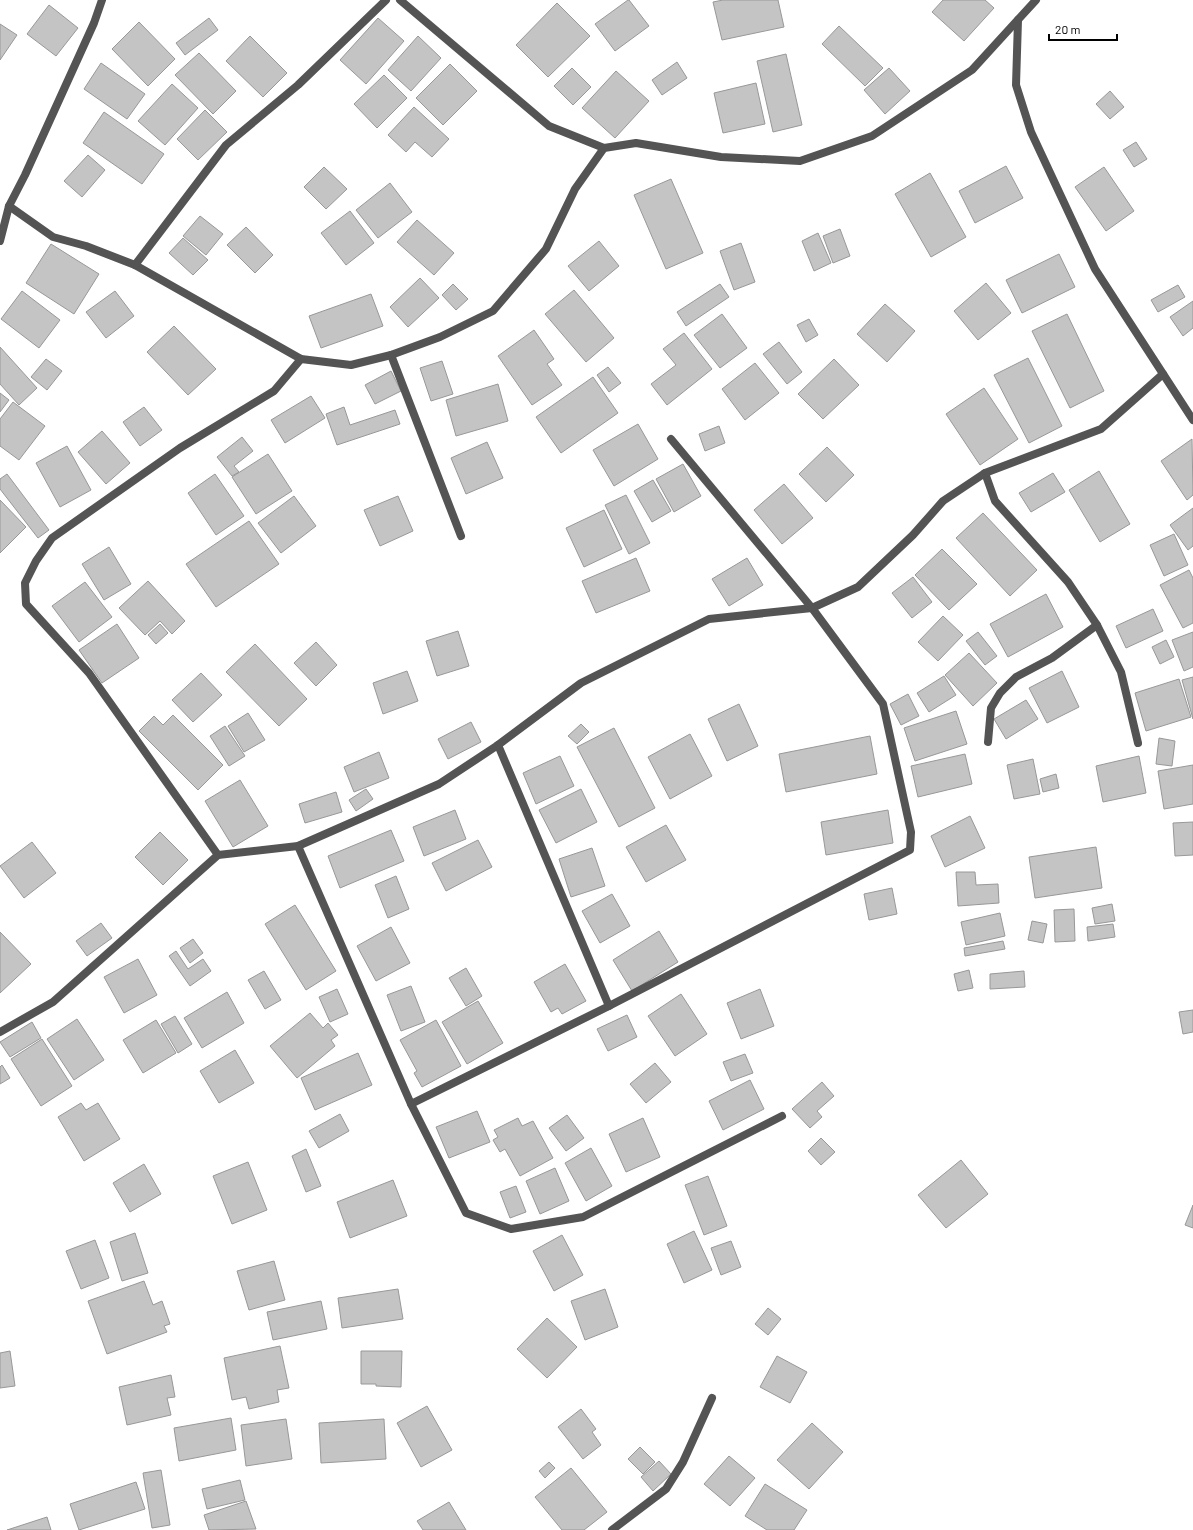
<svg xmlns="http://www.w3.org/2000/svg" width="1193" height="1530" viewBox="0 0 1193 1530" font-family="Barlow,sans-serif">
  <rect width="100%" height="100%" fill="#fff"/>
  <g fill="#c4c4c4" stroke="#989898">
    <polygon points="628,0 629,0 649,26 615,51 595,24"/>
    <polygon points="723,0 778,0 784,27 722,40 713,2"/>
    <polygon points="943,0 985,0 994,8 964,41 932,12"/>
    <polygon points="557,3 590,36 548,77 516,45"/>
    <polygon points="49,5 78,28 56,56 27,34"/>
    <polygon points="209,18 218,30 185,55 176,43"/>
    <polygon points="378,18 404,41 366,84 340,60"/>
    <polygon points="139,22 175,59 148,86 112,49"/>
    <polygon points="0,24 17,35 0,60"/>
    <polygon points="839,26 883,68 865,86 822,44"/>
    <polygon points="250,36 287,73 263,97 226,61"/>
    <polygon points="418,36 441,58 411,91 388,70"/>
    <polygon points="199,53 236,91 213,114 175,75"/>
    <polygon points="786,54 802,125 773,132 757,61"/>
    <polygon points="677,62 687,78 662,95 652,80"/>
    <polygon points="101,63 145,94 127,119 84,89"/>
    <polygon points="450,64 477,91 443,125 416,98"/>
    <polygon points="572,68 591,87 573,105 554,86"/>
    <polygon points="889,68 910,91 885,114 864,90"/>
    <polygon points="616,71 649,101 615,138 582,108"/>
    <polygon points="384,75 407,98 377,128 354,104"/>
    <polygon points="756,83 765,124 723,133 714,93"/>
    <polygon points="172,84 198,108 165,145 138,121"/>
    <polygon points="1110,91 1124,107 1110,119 1096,104"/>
    <polygon points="414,107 449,139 432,157 415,142 406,152 388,135"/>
    <polygon points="205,110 227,132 198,160 177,139"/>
    <polygon points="104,112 164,154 142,184 83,143"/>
    <polygon points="1136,142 1147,159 1134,167 1123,150"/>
    <polygon points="88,155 105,170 82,197 64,181"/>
    <polygon points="1006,166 1023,198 975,223 959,191"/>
    <polygon points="324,167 347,189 326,209 304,187"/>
    <polygon points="1104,167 1134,211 1106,231 1075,187"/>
    <polygon points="930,173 966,237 931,257 895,194"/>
    <polygon points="671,179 703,253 666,269 634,195"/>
    <polygon points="390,183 412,212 378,238 356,210"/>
    <polygon points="350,211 374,243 346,265 321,233"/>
    <polygon points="200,216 223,234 206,255 183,236"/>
    <polygon points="417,220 454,253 434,275 397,242"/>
    <polygon points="246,227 273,255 255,273 227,245"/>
    <polygon points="840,229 850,256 833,263 823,236"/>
    <polygon points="818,233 831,263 814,271 802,241"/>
    <polygon points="183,238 208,260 193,275 169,253"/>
    <polygon points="599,241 619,266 589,291 568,266"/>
    <polygon points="741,243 755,282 734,290 720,251"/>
    <polygon points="51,244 99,274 74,314 26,283"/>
    <polygon points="1059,254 1075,287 1022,313 1006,280"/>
    <polygon points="420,278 439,298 408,327 390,307"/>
    <polygon points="986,283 1011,313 978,340 954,311"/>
    <polygon points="453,284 468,299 456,310 442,295"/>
    <polygon points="720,284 729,297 686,326 677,312"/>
    <polygon points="1178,285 1185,297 1158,312 1151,300"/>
    <polygon points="574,290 614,338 586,362 545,314"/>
    <polygon points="22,291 60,320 39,348 1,319"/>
    <polygon points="115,291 134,316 106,338 86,312"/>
    <polygon points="371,294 383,326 321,348 309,316"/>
    <polygon points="1193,301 1193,328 1183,336 1170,317"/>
    <polygon points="885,304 915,331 887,362 857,334"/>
    <polygon points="722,314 747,348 720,368 694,335"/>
    <polygon points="1067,314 1104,391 1070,408 1032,331"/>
    <polygon points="809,319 818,335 806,342 797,325"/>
    <polygon points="174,326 216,369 188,395 147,352"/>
    <polygon points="534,330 554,359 547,364 562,385 532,405 498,356"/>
    <polygon points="684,333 712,369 667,405 651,384 676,365 663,349"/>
    <polygon points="779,342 802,372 787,384 763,354"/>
    <polygon points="0,347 37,388 19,405 0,384"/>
    <polygon points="1028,358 1062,426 1029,443 994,375"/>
    <polygon points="46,359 62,371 47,390 31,377"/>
    <polygon points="834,359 859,385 823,419 798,394"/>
    <polygon points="442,361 453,394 431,401 420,368"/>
    <polygon points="755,363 779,393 745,420 722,389"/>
    <polygon points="608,367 621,383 609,392 597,375"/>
    <polygon points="391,371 401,391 375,404 365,385"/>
    <polygon points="593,377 618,413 561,453 536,417"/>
    <polygon points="498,384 508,421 456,436 446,400"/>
    <polygon points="984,388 1018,439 980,465 946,414"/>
    <polygon points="0,393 9,400 0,412"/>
    <polygon points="311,396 325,418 285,443 271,420"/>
    <polygon points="13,402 45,426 19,460 0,446 0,419"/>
    <polygon points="144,407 162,430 140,446 123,422"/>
    <polygon points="344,407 350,425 395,410 400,424 337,445 326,414"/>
    <polygon points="638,424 658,459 614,486 593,450"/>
    <polygon points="719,426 725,443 705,451 699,434"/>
    <polygon points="102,431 130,463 106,484 78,452"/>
    <polygon points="242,437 253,451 234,466 239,472 232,476 217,457"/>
    <polygon points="1192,439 1193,495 1187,500 1161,461"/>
    <polygon points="487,442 503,478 466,494 451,458"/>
    <polygon points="67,446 91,490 60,507 36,463"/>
    <polygon points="827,447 854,475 826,502 799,474"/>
    <polygon points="268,454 292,491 256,514 232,477"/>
    <polygon points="683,464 701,496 674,512 656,479"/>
    <polygon points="1099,471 1130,524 1100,542 1069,490"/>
    <polygon points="1053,473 1065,492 1031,512 1019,493"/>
    <polygon points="7,474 49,530 38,538 0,489 0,479"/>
    <polygon points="215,474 244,516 216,535 188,493"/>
    <polygon points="653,480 671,511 652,522 634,491"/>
    <polygon points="784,484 813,518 782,544 754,510"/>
    <polygon points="626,495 650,543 629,554 605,505"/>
    <polygon points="294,496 316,526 281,553 258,523"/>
    <polygon points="398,496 413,531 380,546 364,510"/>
    <polygon points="0,500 26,527 0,553"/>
    <polygon points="1193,508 1193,546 1188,550 1170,525"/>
    <polygon points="604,510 622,549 584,567 566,528"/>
    <polygon points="983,513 1037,570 1010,596 956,538"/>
    <polygon points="249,521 279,564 216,607 186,564"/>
    <polygon points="1174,534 1188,565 1164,576 1150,545"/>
    <polygon points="109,547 131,584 104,600 82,564"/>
    <polygon points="942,549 977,584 949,610 915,575"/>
    <polygon points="636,558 650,591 596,613 582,581"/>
    <polygon points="747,558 763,585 729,606 712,579"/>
    <polygon points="1189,570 1193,578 1193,623 1183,628 1160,585"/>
    <polygon points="913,577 932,602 912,618 892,593"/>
    <polygon points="148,581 185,621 172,634 160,621 145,635 119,608"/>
    <polygon points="85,582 112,617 79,642 52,606"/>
    <polygon points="1046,594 1063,627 1008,657 990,624"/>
    <polygon points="1153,609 1163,631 1126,648 1116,626"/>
    <polygon points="943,616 963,635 938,661 918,642"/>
    <polygon points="117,624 139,658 102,683 79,650"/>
    <polygon points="160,624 168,633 156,644 148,635"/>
    <polygon points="458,631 469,666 437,676 426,641"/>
    <polygon points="978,632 997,656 985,665 966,641"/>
    <polygon points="1193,632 1193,667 1184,671 1172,640"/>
    <polygon points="1166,640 1174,657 1160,664 1152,647"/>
    <polygon points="316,642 337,665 316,686 294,663"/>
    <polygon points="255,644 307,699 279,726 226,672"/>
    <polygon points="969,653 997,683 973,706 945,675"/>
    <polygon points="407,671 418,701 383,714 373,683"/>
    <polygon points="1062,671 1079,707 1047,723 1029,688"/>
    <polygon points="201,673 222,695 193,722 172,700"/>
    <polygon points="944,676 956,695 929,712 917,693"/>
    <polygon points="1193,677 1193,719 1182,680"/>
    <polygon points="1179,679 1191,717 1146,731 1135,693"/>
    <polygon points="908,694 919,716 901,725 890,704"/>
    <polygon points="1026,700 1038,719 1006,739 994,719"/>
    <polygon points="739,704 758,746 727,761 708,719"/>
    <polygon points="956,711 967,744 915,761 904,728"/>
    <polygon points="248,713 265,740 244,752 228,726"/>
    <polygon points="173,715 223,765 198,790 139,731 154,716 163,725"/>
    <polygon points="471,722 481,742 448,759 438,739"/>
    <polygon points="581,724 589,732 577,744 568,736"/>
    <polygon points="225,726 245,756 229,766 210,736"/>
    <polygon points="614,728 655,808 619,827 577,747"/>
    <polygon points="690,734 712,776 670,799 648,757"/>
    <polygon points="870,736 877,774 786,792 779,754"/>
    <polygon points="1159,738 1175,741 1172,766 1156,764"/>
    <polygon points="379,752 389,778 354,792 344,767"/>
    <polygon points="965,754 972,784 918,797 911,766"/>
    <polygon points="560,756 574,786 536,804 523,773"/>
    <polygon points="1139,756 1146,793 1103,802 1096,766"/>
    <polygon points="1033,759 1040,794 1014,799 1007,765"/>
    <polygon points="1193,765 1193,804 1164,809 1158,771"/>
    <polygon points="1056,774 1059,788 1043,792 1040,779"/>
    <polygon points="240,780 268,826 233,847 205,801"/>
    <polygon points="366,789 373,799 356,811 349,800"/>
    <polygon points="581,789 597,822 556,843 539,810"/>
    <polygon points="336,792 342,812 305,823 299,804"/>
    <polygon points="455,810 466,839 424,856 413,827"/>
    <polygon points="888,810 893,843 826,855 821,822"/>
    <polygon points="970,816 985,848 945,867 931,836"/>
    <polygon points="1193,822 1193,855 1175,856 1173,823"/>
    <polygon points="666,825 686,860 646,882 626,847"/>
    <polygon points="391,830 404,861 340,888 328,856"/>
    <polygon points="160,832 188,860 163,885 135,857"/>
    <polygon points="478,840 492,867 446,891 432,863"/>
    <polygon points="32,842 56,873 24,898 0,866"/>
    <polygon points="1096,847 1102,888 1035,898 1029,857"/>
    <polygon points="592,848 605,886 571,897 559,859"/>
    <polygon points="956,872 975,872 976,885 998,884 999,903 958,906"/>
    <polygon points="396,876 409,909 388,918 375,885"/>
    <polygon points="892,888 897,914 869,920 864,894"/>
    <polygon points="612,894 630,926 600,943 582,911"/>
    <polygon points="1112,904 1115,921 1095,924 1092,908"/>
    <polygon points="295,905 336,971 306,990 265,924"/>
    <polygon points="1074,909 1075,941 1055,942 1054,910"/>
    <polygon points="1000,913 1005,936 966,945 961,922"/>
    <polygon points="1032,921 1047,924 1043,943 1028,940"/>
    <polygon points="101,923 112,938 87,956 76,941"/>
    <polygon points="1113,924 1115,937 1088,941 1087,927"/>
    <polygon points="391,927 410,963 376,981 357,946"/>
    <polygon points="659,931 678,962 632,991 613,960"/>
    <polygon points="0,932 31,964 0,993"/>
    <polygon points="193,939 203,953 190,963 180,948"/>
    <polygon points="1003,941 1005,949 965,956 964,948"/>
    <polygon points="176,951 188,969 203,959 211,971 190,986 169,956"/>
    <polygon points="138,959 157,995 124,1013 104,977"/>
    <polygon points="565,964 586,1001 562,1014 558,1008 551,1012 534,982"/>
    <polygon points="466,968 482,996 466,1006 449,978"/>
    <polygon points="969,970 973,988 958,991 954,974"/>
    <polygon points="264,971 281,1000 265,1009 248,980"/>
    <polygon points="1024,971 1025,987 990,989 990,974"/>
    <polygon points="411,986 425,1022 401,1031 387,995"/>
    <polygon points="337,989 348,1014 330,1022 319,997"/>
    <polygon points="760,989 774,1026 741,1039 727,1003"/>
    <polygon points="227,992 244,1023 202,1048 184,1018"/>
    <polygon points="681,994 707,1034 675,1056 648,1016"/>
    <polygon points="478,1001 503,1043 467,1064 442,1022"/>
    <polygon points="1193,1010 1193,1032 1183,1034 1179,1012"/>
    <polygon points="310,1013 323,1028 328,1023 338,1035 331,1040 335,1046 297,1078 270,1046"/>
    <polygon points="627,1015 637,1037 608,1051 597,1029"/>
    <polygon points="175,1016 192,1044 178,1053 161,1024"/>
    <polygon points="77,1019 104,1060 74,1080 47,1039"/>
    <polygon points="156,1020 176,1053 143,1073 123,1040"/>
    <polygon points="436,1020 461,1066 422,1087 414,1073 417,1071 400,1040"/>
    <polygon points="32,1022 41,1038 10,1057 0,1042"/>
    <polygon points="42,1039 72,1086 41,1106 11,1059"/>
    <polygon points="235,1050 254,1083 219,1103 200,1071"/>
    <polygon points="358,1053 372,1085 315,1110 301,1078"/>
    <polygon points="745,1054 753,1073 731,1081 723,1062"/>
    <polygon points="655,1063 671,1082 646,1103 630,1084"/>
    <polygon points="2,1065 10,1078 0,1084 0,1067"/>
    <polygon points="750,1080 764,1109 723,1130 709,1101"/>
    <polygon points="822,1082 834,1096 817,1111 822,1117 810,1128 792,1109"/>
    <polygon points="81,1103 86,1110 98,1103 120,1139 84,1161 58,1117"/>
    <polygon points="477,1111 490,1142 449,1158 436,1127"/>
    <polygon points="340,1114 349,1131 319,1148 309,1131"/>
    <polygon points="567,1115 584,1138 566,1151 549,1128"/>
    <polygon points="518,1118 522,1126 533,1121 553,1158 520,1176 505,1149 500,1152 493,1140 498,1137 494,1130"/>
    <polygon points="643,1118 660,1157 626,1172 609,1134"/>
    <polygon points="821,1138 835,1152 821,1165 808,1151"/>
    <polygon points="591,1148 612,1186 586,1201 565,1163"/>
    <polygon points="306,1149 321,1186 306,1192 292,1156"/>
    <polygon points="961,1160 988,1194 946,1228 918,1195"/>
    <polygon points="248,1162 267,1210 232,1224 213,1176"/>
    <polygon points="144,1164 161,1194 130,1212 113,1183"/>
    <polygon points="555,1168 569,1201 540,1214 526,1181"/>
    <polygon points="708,1176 727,1226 704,1235 685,1185"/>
    <polygon points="393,1180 407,1216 350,1238 337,1202"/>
    <polygon points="516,1186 526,1212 510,1218 500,1192"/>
    <polygon points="1193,1205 1193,1228 1185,1225"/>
    <polygon points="694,1231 712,1270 684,1283 667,1244"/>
    <polygon points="135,1233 148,1273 122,1281 110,1242"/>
    <polygon points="562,1235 583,1275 554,1291 533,1251"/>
    <polygon points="95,1240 109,1278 81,1289 66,1251"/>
    <polygon points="731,1241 741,1267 721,1275 711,1248"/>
    <polygon points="274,1261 285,1300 249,1310 237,1271"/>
    <polygon points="144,1281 153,1305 162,1301 170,1324 164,1326 167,1332 107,1354 88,1301"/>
    <polygon points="398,1289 403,1319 342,1328 338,1298"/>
    <polygon points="605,1289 618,1327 585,1340 571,1301"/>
    <polygon points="321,1301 327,1329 273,1340 267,1312"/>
    <polygon points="768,1308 781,1319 768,1335 755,1324"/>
    <polygon points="547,1318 577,1347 547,1378 517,1349"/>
    <polygon points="280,1346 289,1388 277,1390 279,1402 249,1409 246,1397 232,1400 224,1358"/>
    <polygon points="10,1351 15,1386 0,1388 0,1353"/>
    <polygon points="361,1351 402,1351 401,1387 376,1386 376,1384 361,1384"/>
    <polygon points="777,1356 807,1372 790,1403 760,1387"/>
    <polygon points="171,1375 175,1397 167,1398 171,1415 127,1425 119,1387"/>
    <polygon points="427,1406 452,1450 421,1467 397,1423"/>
    <polygon points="581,1409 596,1429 592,1432 601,1445 583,1459 558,1427"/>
    <polygon points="231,1418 236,1450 179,1461 174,1428"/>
    <polygon points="286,1419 292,1459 246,1466 241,1425"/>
    <polygon points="384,1419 386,1459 321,1463 319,1423"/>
    <polygon points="812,1423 843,1452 809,1489 777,1460"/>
    <polygon points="640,1447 655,1462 643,1474 628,1459"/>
    <polygon points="729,1456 755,1478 730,1506 704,1484"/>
    <polygon points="659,1461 671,1474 653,1491 641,1477"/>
    <polygon points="549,1462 555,1468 545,1478 539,1471"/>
    <polygon points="571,1468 607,1512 584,1530 562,1530 535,1497"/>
    <polygon points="161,1470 170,1525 152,1528 143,1473"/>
    <polygon points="240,1480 245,1500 207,1509 202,1489"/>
    <polygon points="136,1482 145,1509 79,1530 70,1504"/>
    <polygon points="765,1484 807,1510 794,1530 767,1530 745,1516"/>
    <polygon points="246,1501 256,1529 209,1530 204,1515"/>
    <polygon points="449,1502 466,1530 423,1530 417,1521"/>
    <polygon points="47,1517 51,1530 7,1530"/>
  </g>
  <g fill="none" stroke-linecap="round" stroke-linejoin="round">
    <g stroke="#545454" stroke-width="8">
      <polyline points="400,0 549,126 604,148"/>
      <polyline points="1018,20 1016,85 1031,132 1095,269 1193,420"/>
      <polyline points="9,206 53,237 86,246 135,265 301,359 351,365 391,355 440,337 493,311 546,249 575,189 604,148 636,143 721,157 800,161 872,136 972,70 1036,0"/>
      <polyline points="0,241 9,206 25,175 94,23 102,0"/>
      <polyline points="135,265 226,145 298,85 386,0"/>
      <polyline points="391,355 461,536"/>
      <polyline points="985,473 995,501 1068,582 1097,625 1121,672 1138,743"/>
      <polyline points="988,742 991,708 1000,693 1016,677 1052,658 1097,625"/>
      <polyline points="498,745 609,1006"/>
      <polyline points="298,846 411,1104 466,1213 511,1229 583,1217 782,1116"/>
      <polyline points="218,855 89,673 26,604 25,583 36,561 52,538 180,448 274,391 301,359"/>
      <polyline points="0,1032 53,1002 218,855 298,846 439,784 498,745 581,683 709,619 812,608 858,587 913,535 943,501 985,473 1101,429 1163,374"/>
      <polyline points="411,1104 609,1006 910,850 911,832 883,704 812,608 671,439"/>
      <polyline points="612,1530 666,1489 683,1462 712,1398"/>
    </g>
  </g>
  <path d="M1049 34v6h68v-6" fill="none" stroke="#000000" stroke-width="2"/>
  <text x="1055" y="34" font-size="12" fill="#000000" stroke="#ffffff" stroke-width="3" paint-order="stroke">20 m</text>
</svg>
